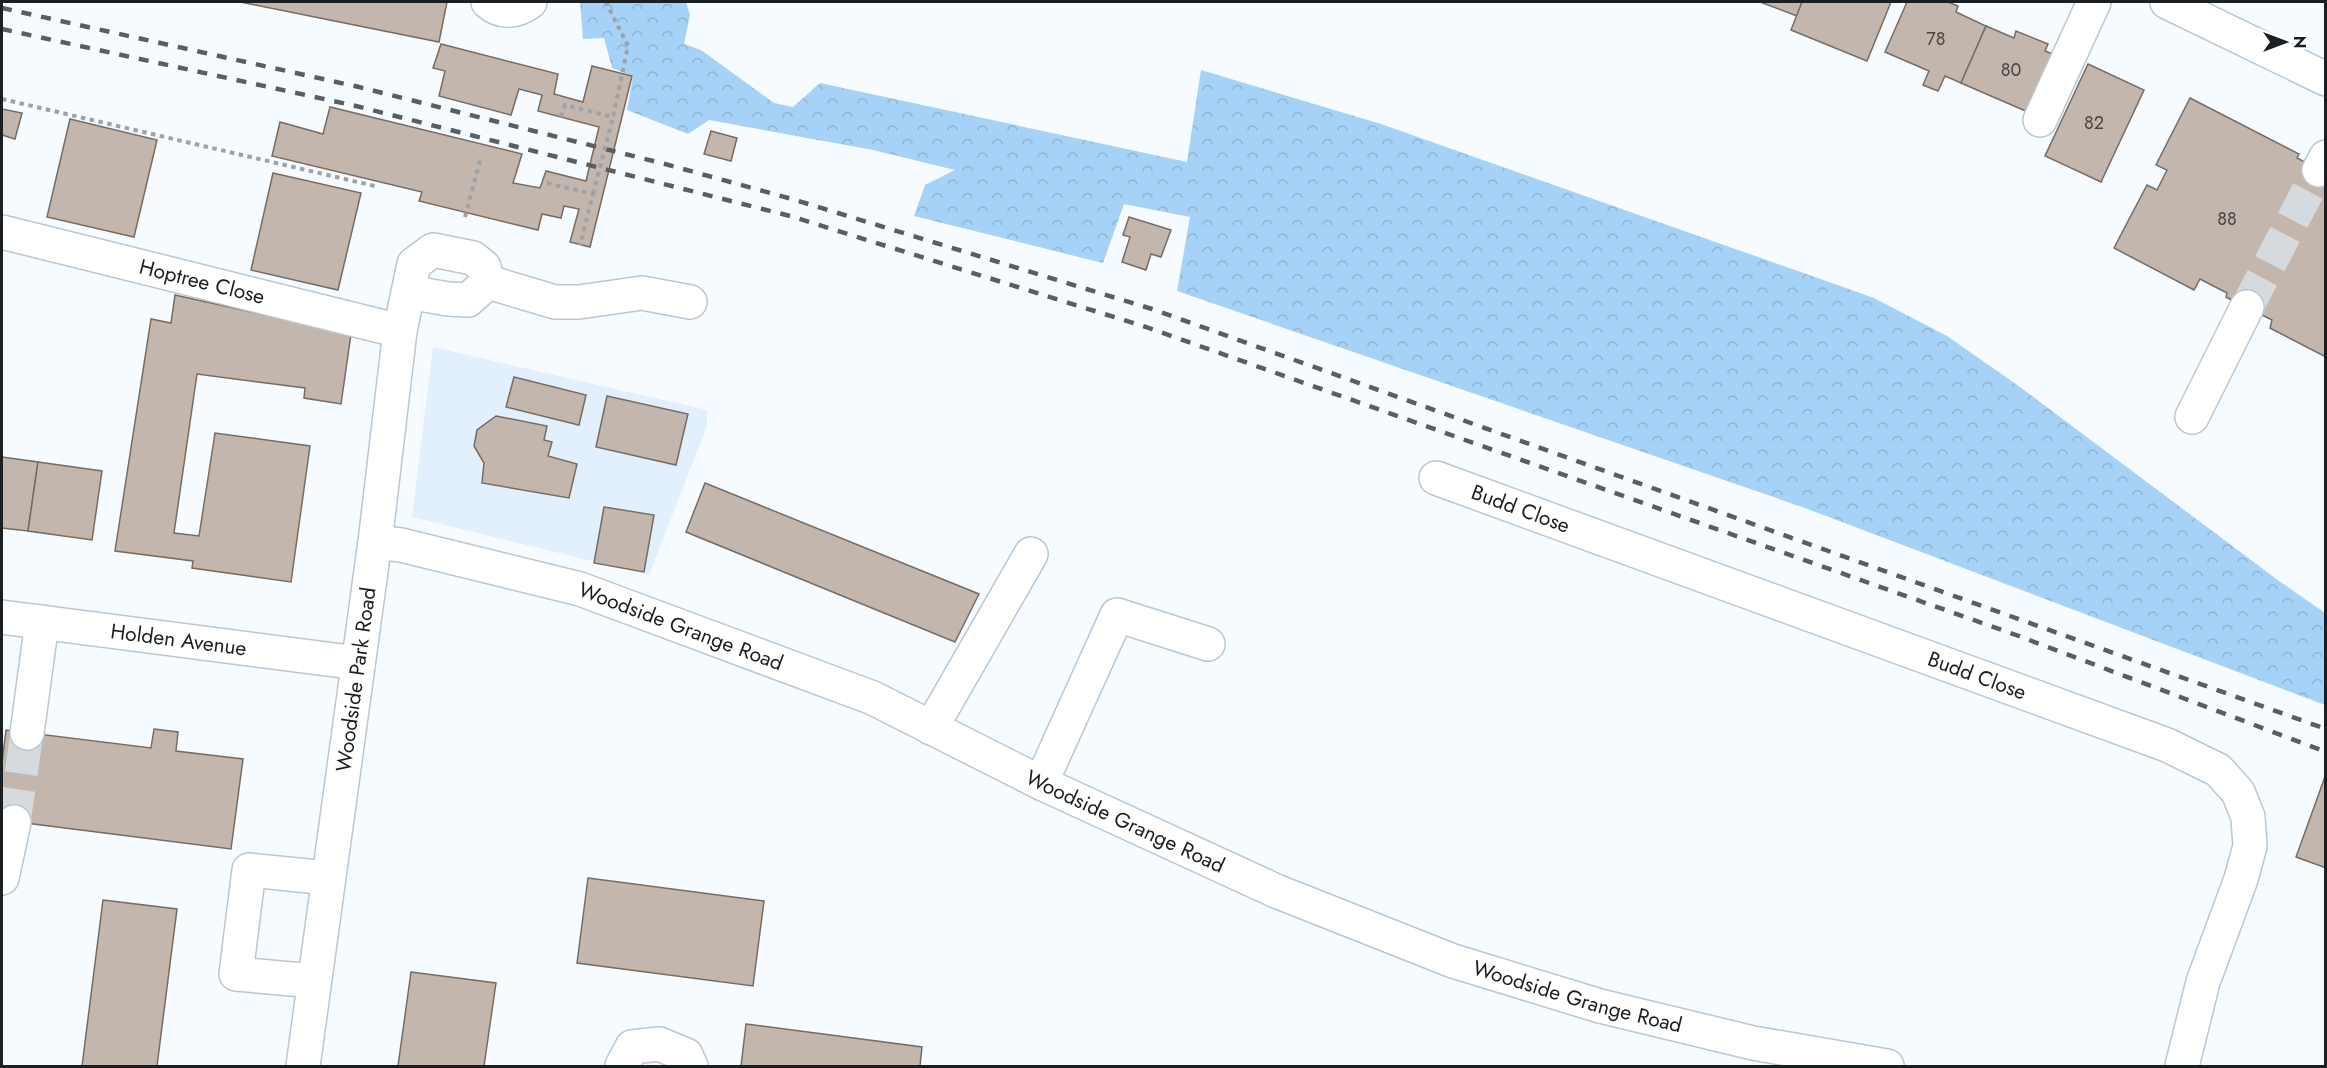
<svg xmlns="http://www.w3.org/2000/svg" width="2327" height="1068" viewBox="0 0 2327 1068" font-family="Jost,sans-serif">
  <defs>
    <pattern id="forest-crowns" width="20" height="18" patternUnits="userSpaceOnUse" patternTransform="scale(1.5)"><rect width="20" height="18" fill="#a5d2f6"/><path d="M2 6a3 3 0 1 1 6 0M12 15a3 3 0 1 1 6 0" fill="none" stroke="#8db4d3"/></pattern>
  </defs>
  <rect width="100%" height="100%" fill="#f6fbff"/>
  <polygon fill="#e1f0fc" points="433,347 707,410 707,426 649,575 412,517"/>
  <polygon fill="url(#forest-crowns)" points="580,2 686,2 690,15 684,44 701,50 774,103 793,107 820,83 1187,162 1201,70 1381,124 1874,298 1947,336 2020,387 2279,581 2325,613 2325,705 1805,508 1177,291 1190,217 1124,204 1103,263 914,216 925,185 955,170 873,150 709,120 688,134 627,110 633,76 612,68 604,38 583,39"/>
  <g fill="#c3b6ad" stroke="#776c64" stroke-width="1.5">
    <polygon points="240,2 447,2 439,42"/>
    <polygon points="1760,2 1802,2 1797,16"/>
    <polygon points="1802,2 1891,2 1867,61 1791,30"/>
    <polygon points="1907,2 1948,2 1958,6 1956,12 1986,26 1961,83 1945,76 1938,91 1923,85 1929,71 1885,52"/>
    <polygon points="1986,26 2014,38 2016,31 2048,44 2045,51 2060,57 2035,115 1961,83"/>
    <polygon points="441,44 558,74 554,94 583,102 592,66 632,76 590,247 570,242 579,209 564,206 561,218 542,214 538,230 419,201 422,192 272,156 280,122 323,134 330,107 522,154 513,183 540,188 546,171 586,181 599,127 538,111 542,95 519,89 511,115 439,96 445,71 433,68"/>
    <polygon points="2088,64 2144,90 2101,182 2045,156"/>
    <polygon points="2190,98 2299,154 2297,158 2326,173 2326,357 2270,328 2272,320 2226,297 2227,293 2200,279 2194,290 2114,248 2147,185 2157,190 2167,170 2156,165"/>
    <polygon points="2,109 22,113 15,139 2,135"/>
    <polygon points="70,119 157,140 134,237 47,217"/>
    <polygon points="711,131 737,138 731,161 704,154"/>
    <polygon points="273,173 361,193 338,290 251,270"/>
    <polygon points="1129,217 1171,230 1161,257 1151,254 1146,270 1122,262 1130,237 1123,235"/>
    <polygon points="175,295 351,334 341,404 304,398 305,388 197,374 174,533 199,536 215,433 310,446 291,582 192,568 193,561 115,551 151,319 171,323"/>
    <polygon points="514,377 586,395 579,425 506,407"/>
    <polygon points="607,396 688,414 676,465 596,447"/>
    <polygon points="496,416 547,426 544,440 552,442 548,456 577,464 569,498 482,483 484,463 474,446 477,430"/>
    <polygon points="2,457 38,462 28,531 2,528"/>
    <polygon points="38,462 102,471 92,540 28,531"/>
    <polygon points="705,483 979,594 955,642 686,532"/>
    <polygon points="604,507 654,515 644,572 594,563"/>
    <polygon points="154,729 178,732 176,751 243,759 231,849 2,820 2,762 6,730 151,748"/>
    <polygon points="2326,774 2326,868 2296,857"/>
    <polygon points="588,878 764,901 753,986 577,963"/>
    <polygon points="103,900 177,909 157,1066 82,1066"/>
    <polygon points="411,972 496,983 484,1066 398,1066"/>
    <polygon points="746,1024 922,1047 920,1066 741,1066"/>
  </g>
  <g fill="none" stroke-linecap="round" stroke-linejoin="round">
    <g stroke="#d5dade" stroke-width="33" stroke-dasharray="33 16" stroke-linecap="butt">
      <polyline points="2247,307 2319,170"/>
      <polyline points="14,822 27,733"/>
    </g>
    <defs>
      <g id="minor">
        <path d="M488,2C501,14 517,12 530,2"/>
        <polyline points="2167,2 2326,79"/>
        <polyline points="2040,120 2094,2"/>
        <polyline points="2319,170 2326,157"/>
        <path id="s1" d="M2,232L400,331"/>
        <polyline points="488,282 555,302 579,302 642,293 690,302"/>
        <polyline points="2192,417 2247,307"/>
        <path id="s2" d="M1436,478L2167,745L2218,770L2238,792L2248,817L2250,846L2241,879L2203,982L2182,1066"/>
        <path id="s3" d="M375,542L401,545L580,589L873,698L1041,783L1276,891L1453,961L1600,1006L1753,1043L1887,1066"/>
        <path id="s4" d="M2,617L358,663"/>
        <polyline points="931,728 1031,554"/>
        <polyline points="27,733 42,622"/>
        <polyline points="1041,783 1117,615 1208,644"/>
        <polyline points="2,878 14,822"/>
        <polyline points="314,981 236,974 249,870 328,878"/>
        <path id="s5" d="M303,1066L375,542L400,331L414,264L433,250L473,258L484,267L488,282L468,300L448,299L408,292"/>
        <polyline points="622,1066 632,1047 659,1044 686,1055 691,1066"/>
      </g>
    </defs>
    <use href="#minor" stroke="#bbc7d0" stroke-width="36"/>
    <g stroke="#9da2a6" stroke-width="4" stroke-dasharray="4.5 4.5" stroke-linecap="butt">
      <polyline points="2,99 379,187"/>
      <polyline points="561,117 565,105 613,117 628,46 606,2"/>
      <polyline points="547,183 593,194 580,245"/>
      <polyline points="465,217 481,157"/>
    </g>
    <use href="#minor" stroke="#fff" stroke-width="33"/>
    <g stroke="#595e62" stroke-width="4.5" stroke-dasharray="10 10" stroke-linecap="butt">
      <polyline points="2,8 359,87 665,164 792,199 1152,309 2326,729"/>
      <polyline points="2,29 356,106 790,216 1146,327 2016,635 2326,752"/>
    </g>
    <polyline stroke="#9da2a6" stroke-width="4" stroke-dasharray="4.5 4.5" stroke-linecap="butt" points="593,194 613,117"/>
  </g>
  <g text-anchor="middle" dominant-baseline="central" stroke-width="4.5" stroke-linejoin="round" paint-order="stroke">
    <g font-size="18" fill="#444545">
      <text x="1936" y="39">78</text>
      <text x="2011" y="70">80</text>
      <text x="2094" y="123">82</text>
      <text x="2227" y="219">88</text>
    </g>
    <g font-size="21" fill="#1a1f22" stroke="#fff">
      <text stroke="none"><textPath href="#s1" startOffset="206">Hoptree Close</textPath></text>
      <text stroke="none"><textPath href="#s2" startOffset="90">Budd Close</textPath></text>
      <text stroke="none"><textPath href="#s3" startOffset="318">Woodside Grange Road</textPath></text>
      <text stroke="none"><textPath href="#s4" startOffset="178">Holden Avenue</textPath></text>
      <text stroke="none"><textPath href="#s2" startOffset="576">Budd Close</textPath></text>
      <text stroke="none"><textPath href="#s5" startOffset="390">Woodside Park Road</textPath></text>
      <text stroke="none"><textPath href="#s3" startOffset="804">Woodside Grange Road</textPath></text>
      <text stroke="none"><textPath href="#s3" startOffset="1290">Woodside Grange Road</textPath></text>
    </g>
  </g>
  <rect width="2327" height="1068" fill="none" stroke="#1a1f22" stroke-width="6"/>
  <g transform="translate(2285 42) rotate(90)" stroke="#ffffff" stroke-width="4.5" paint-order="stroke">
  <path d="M0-4.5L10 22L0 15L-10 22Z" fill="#1a1f22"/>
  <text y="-9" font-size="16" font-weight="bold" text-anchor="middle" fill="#1a1f22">N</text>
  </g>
</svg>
